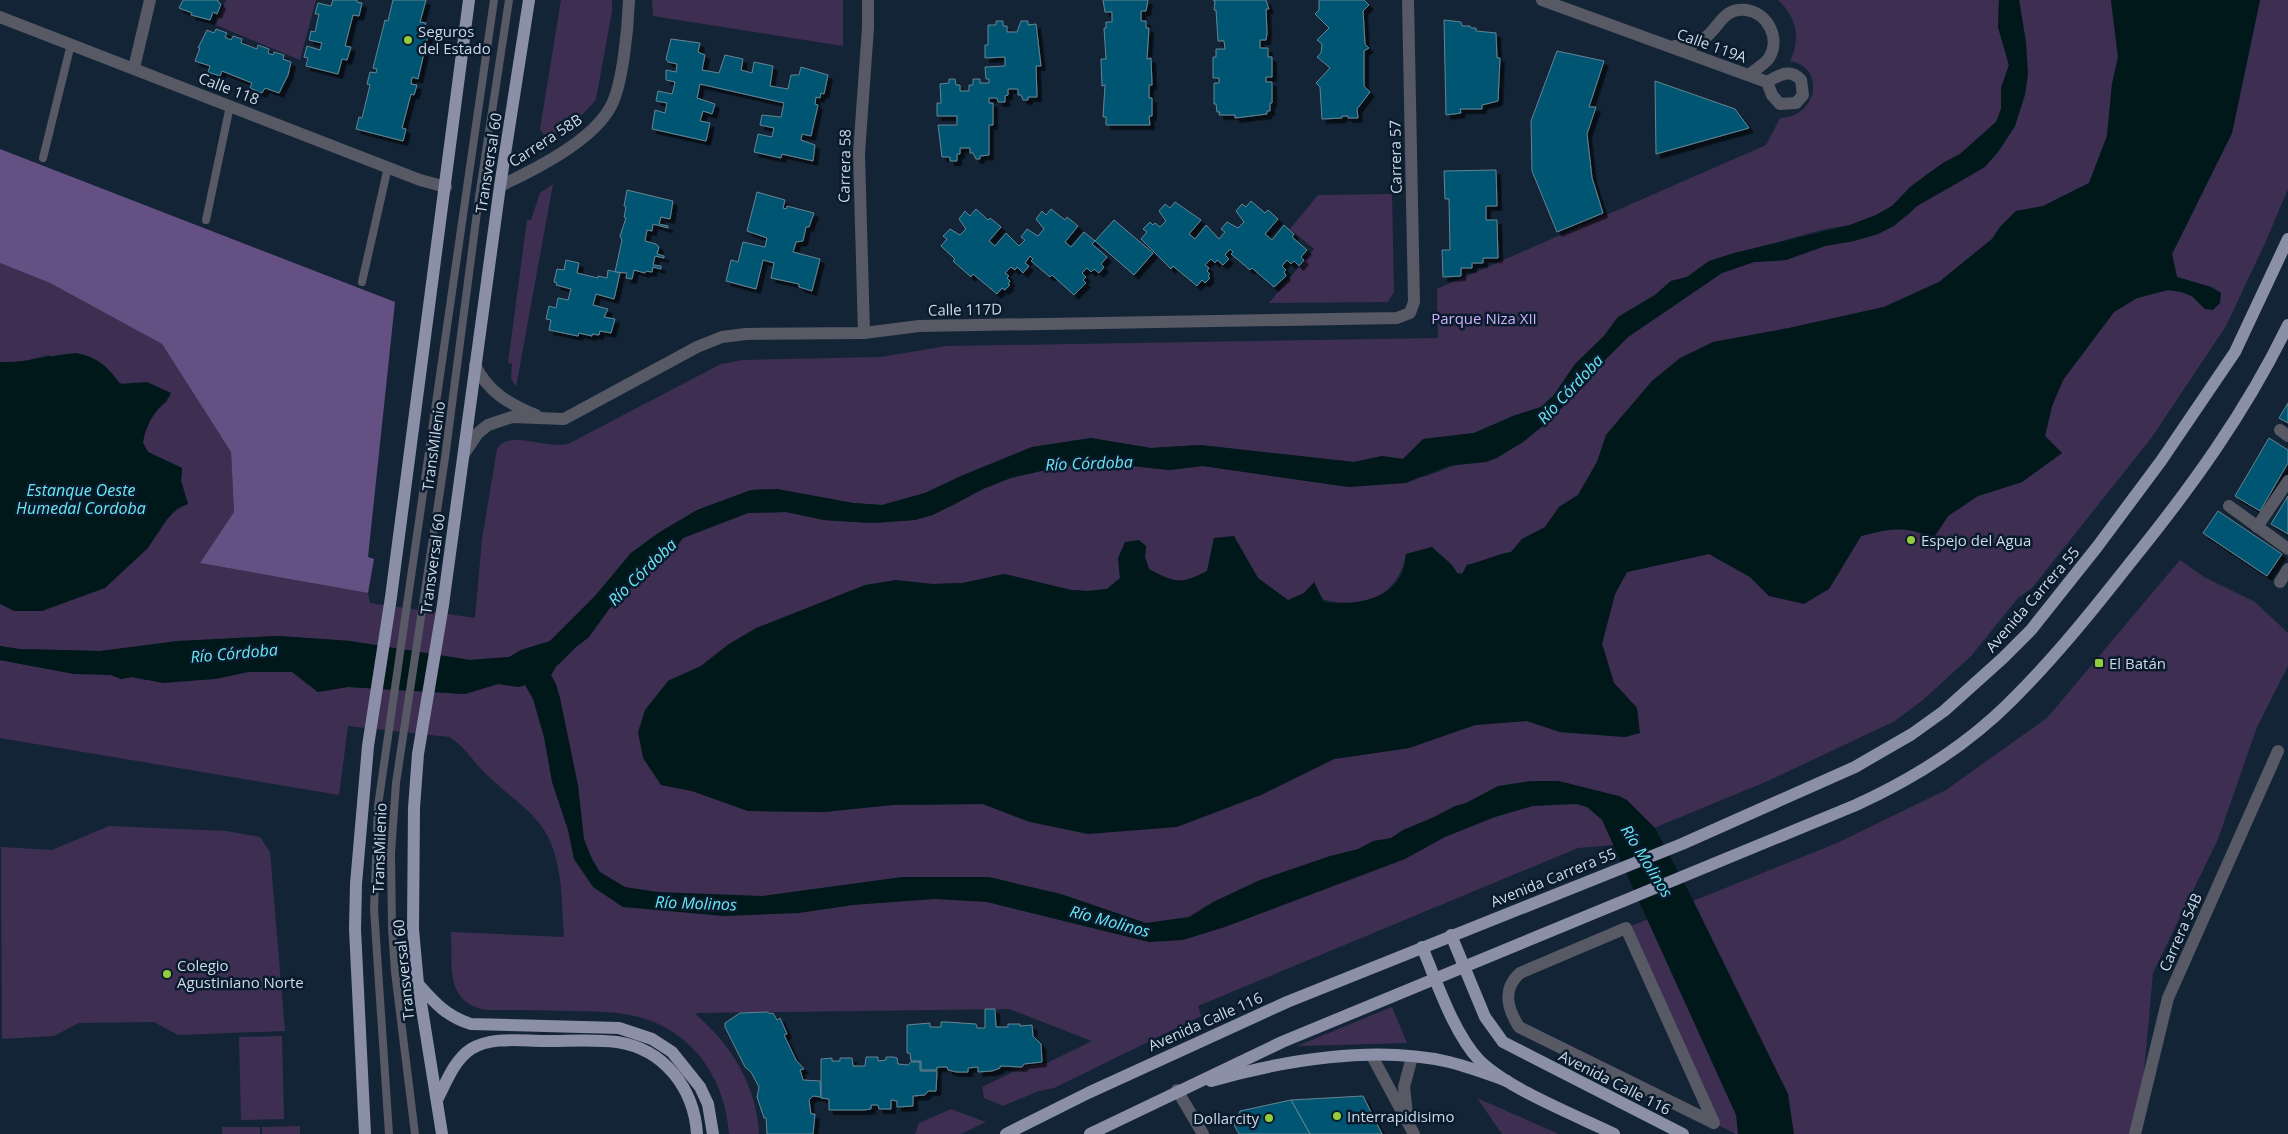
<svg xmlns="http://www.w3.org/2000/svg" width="2288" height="1134" viewBox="0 0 2288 1134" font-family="'Open Sans',sans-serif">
  <defs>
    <filter id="shadow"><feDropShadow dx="4.5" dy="4.5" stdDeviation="0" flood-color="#0009"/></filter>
  </defs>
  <rect width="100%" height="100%" fill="#142437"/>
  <g fill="#3e2f52">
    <polygon points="226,0 316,0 300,60 216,25"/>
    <path d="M561,0H612V11L596,99C588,111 557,140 543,134L540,129Z"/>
    <polygon points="652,0 843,0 843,46 653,16"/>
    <path d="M1778,0H1999L1998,27L2009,65L2001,88V109L1996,122L1960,154L1943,163L1923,177L1892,206L1876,215L1850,225L1825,229L1709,261L1687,277L1671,281L1655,295L1618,317L1604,336L1575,364L1554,395L1541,407L1513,416L1474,433L1424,439L1403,459L1382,456L1354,462L1200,445L1151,448L1091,438L1032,447L961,476L925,493L882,505L853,503L777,489L751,490L697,510L631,553L595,596L550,641L521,650L510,657L470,660L350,641L278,636L235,638L100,651L19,649L0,646V604L158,534C166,520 173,510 188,504L181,481L182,468L148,452L143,443C145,427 154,410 168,401L48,355L17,363L0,362V263L50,283L162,344L231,452L234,512L200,563L368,593L370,603L475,618L482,539L497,449C509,429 544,449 568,444L721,364L743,360L881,357L947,346L1438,338L1437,289L1766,145L1780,118C1818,117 1826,67 1790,61C1801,39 1797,17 1778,0Z"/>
    <path d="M2019,0H2111L2118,57L2112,84L2107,136L2089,183L2043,206L2016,211L2000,227L1992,239L1939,282L1884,307L1789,328L1713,342L1652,381L1606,435L1597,462L1578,495L1559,507L1545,527L1522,539L1511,552C1496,554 1483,561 1467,565L1462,574L1457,573C1452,562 1440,556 1432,547L1406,554C1397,607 1345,611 1304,593L1288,601L1258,578L1249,564L1214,538L1207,571C1180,585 1175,583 1149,569L1145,557L1146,546L1118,558L1120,578L1107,589L1088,591L1071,590L1004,574L963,583L933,584L729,644L701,666L668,681L661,785L692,791L748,811L824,812L892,805L983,804L1030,822L1261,795L1334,759L1409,748L1475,725L1527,721L1560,732L1625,737L1639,733L1637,708L1614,683L1602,643L1615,594L1627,572L1709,554L1750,577L1769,596L1829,589L1861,536C1888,529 1906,524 1933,539L1948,516L1978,496L2022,482L2062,453L2045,436L2052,406L2063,380L2114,312L2137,298L2168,290L2181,292L2192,296L2205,309L2221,293L2211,287L2177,277L2172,254L2232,133L2260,0H2288V189L2266,241L2226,326L2152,437L2032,588L2018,598L1971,656L1924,699L1895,721L1770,780L1613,845L1578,848L1198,1006L1201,1016L1054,1088L1039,1091L1003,1106L984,1098L982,1087L1025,1066L1047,1063L1092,1041L1009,1009L695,1013C700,1019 708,1025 714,1032C740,1060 757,1095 759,1134H729C727,1105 717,1077 698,1054C661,1012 618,1011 566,1011C539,1010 513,1010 486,1010C444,1002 453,965 451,932L564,937C561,899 564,856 540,824C526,806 503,791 487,775C474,763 465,746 449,737L348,726L339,795L0,738V660L59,671L111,675L121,679L132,677L145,680L215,679L248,672H292L318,692L348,687L465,694L498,684L519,687L551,675L555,667L576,647L589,637L609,609L659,560L673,551L683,538L748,513L786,512L824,520L872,523L915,520L952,506L983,489L1011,477L1068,465L1088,468L1123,465L1169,470L1203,466L1349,487L1427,476L1458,464L1486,462L1523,442L1545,424L1588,382L1601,364L1628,337L1722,273L1754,262L1786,260L1825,246L1854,241L1878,234L1907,216L1917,206L1973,174L1998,152L2015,126L2018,113L2026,42Z"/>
    <polygon points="553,184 516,387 511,378 512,364 508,363 527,220 531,220 540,193"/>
    <polygon points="1392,194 1394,292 1388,302 1269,303 1314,249 1290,229 1318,195"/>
    <polygon points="2180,560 2204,577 2255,602 2288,633 2288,666 2257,727 2218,839 2153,973 2142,1094 2129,1134 1736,1134 1714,1123 1626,928 1837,843 1946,790 2047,718"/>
    <polygon points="109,826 226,831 260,837 270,852 285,1031 178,1035 154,1022 79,1023 54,1036 2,1039 1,847 52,850"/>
    <polygon points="1392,1007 1407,1043 1297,1046"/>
    <polygon points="282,1036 284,1119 241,1120 239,1037"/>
    <polygon points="1477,1098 1559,1134 1502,1134"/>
    <polygon points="951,1109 986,1122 961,1134 915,1134 919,1123"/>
    <polygon points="300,1126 300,1134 262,1134 262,1127"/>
    <rect x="222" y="1127" width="38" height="7"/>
  </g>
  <polygon fill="#645082" points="0,149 395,302 368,557 374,559 368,593 200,563 234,512 231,452 162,344 50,283 0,263"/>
  <g fill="#00181a">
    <polygon points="1999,0 2019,0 2026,42 2028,74 2025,95 2015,126 1998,152 1985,167 1917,206 1894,226 1878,234 1854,241 1825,246 1786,260 1754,262 1722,273 1628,337 1601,364 1588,382 1545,424 1523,442 1497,458 1486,462 1448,466 1406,483 1349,487 1203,466 1169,470 1123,465 1088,468 1068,465 1011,478 983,489 933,515 915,520 872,523 824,520 786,512 748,513 683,538 673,551 659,560 609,609 589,637 576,647 556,667 551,675 556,684 560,698 578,785 584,839 592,859 600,872 625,887 658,892 762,896 902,877 989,877 1061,894 1146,923 1189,917 1213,902 1260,880 1330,856 1358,849 1373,841 1391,838 1403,830 1434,817 1455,806 1466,803 1498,786 1531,781 1559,781 1619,796 1627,800 1655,828 1691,896 1788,1094 1794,1134 1738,1134 1736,1115 1602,820 1587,807 1576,804 1533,806 1495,817 1445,837 1405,859 1225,927 1183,940 1149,942 987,902 935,899 853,905 799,913 724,916 623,907 593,887 574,859 568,830 552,782 544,737 533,699 525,685 519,687 498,684 465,694 348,687 318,692 292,672 248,672 215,679 163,683 132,677 121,679 111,675 74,674 0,660 0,646 19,649 100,651 177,641 278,636 350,641 470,660 509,657 521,650 550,641 595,596 631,553 658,533 697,510 751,490 777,489 853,503 882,505 925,493 961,476 1032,447 1091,438 1151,448 1200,445 1354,462 1382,456 1403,459 1423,439 1474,433 1513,416 1541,407 1554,395 1575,364 1604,336 1618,317 1655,295 1671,281 1687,277 1709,261 1734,253 1850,225 1876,215 1892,206 1910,187 1943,163 1960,154 1996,122 2001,109 2001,88 2009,65 1998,27"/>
    <path d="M2111,0H2260L2232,133L2172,254L2177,277L2211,287L2221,293L2220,303L2213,310L2205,309L2192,296L2181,292L2168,290L2137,298L2114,312L2063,380L2052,406L2045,436L2062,453L2022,482L1978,496L1948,516L1933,539C1907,524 1888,529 1861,536L1829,589L1804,604L1769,596L1750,577L1709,554L1627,572L1615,594L1602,644L1614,683L1637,708L1640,733L1625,737L1560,732L1527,721L1475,725L1409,748L1334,759L1261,795L1177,827L1088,834L1030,822L983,804L892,805L824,812L748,811L692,791L661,785L643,758L638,732L645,710L668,681L701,666L729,644L756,628L865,585L896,580L933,584L963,583L1004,574L1071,590L1088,591L1107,589L1120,578L1118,558L1125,542L1139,540L1146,546L1145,557L1149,569C1175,583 1180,585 1207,571L1214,538L1234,536L1258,578L1288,600L1304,593L1314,582L1324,602C1351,606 1393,601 1403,570C1405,566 1405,559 1406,554L1432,547C1440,556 1452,562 1457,573L1462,574L1467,565C1483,561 1496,555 1511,552L1522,539L1545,527L1559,507L1578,495L1597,462L1606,435L1652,381L1680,358L1713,342L1789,328L1884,307L1939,282L1992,239L2000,227L2016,211L2043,206L2089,183L2107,136L2112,84L2118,57Z"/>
    <path d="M76,353C96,356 109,367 120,384L147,382L171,393C168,400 166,401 161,406C152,414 144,431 143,443L148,452L182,468L181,481L188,504L177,508L166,520L148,548L105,588L42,611H14L0,604V362C26,363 50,355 76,353Z"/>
  </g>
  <g fill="#025772" stroke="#658493" filter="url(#shadow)">
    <polygon points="183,0 218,0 218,2 221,4 217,14 213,12 210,20 191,15 192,13 179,8"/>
    <polygon points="333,0 357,0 357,2 362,3 359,16 353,15 345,46 351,47 347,60 342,59 338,74 306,66 308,58 304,57 307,46 320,50 322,43 309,40 311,31 315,32 319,14 315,14 318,3 331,6"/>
    <polygon points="393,0 426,0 420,22 426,23 424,30 429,31 418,79 412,77 411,84 417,85 414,95 411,94 402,128 406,129 403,141 356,129 359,117 362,118 370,85 367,84 370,72 376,73 377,69 373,68 385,20 388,21"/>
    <polygon points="1103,0 1148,0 1146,11 1141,11 1141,21 1146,21 1146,28 1149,28 1147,59 1151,58 1152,85 1149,85 1149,98 1152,98 1152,116 1149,116 1150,125 1106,125 1106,117 1103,117 1105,85 1102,86 1101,59 1106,59 1104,28 1106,28 1106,22 1112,22 1112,12 1105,12"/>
    <polygon points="1213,0 1266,0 1269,9 1266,9 1267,33 1266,40 1260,40 1260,48 1268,48 1268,57 1272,57 1272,77 1266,77 1266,82 1272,82 1272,103 1270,103 1270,111 1267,111 1267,114 1235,118 1235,115 1219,115 1220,112 1217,112 1216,104 1214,104 1214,83 1219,83 1219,78 1213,78 1213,57 1216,57 1216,49 1225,49 1224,41 1218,41 1216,10 1214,10 1215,1"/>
    <polygon points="1319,0 1364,0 1369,5 1363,11 1365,44 1369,48 1364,51 1364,86 1370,92 1357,109 1358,118 1348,118 1348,116 1342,116 1342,118 1322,119 1320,87 1316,83 1330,68 1317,57 1321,53 1322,44 1317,40 1329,28 1315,14 1319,10"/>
    <polygon points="1444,20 1461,22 1462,26 1470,26 1471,28 1476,28 1476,31 1496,33 1497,58 1500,58 1498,101 1482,105 1482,109 1460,109 1461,113 1446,115"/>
    <polygon points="996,21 1003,21 1003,26 1007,26 1007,32 1017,32 1021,21 1028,21 1028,25 1036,24 1041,66 1036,66 1037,97 1028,97 1028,100 1023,100 1021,95 1018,95 1018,89 1008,89 1008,95 1005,96 1005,102 998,102 997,98 989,98 989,103 993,103 993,125 989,125 989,155 980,156 980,159 976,159 973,153 970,153 970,148 960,148 960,154 957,154 957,161 950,161 950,157 942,157 938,125 957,125 957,116 937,116 937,103 941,103 940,84 949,83 949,79 955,79 956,85 960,85 960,91 969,91 969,85 973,85 973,79 980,79 980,83 989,83 989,79 986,79 985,67 1005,66 1005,57 985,58 985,45 988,45 988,25 996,25"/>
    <polygon points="216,29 227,33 225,37 231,40 233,36 242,39 241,43 257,49 258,45 269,49 268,53 273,55 274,52 284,55 283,59 291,62 288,75 279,93 265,88 262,93 250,88 252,83 222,71 220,76 208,72 210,66 195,61 200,48 198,48 207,30 214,33"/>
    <polygon points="671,39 700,43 698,52 705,55 702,70 719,73 725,55 743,59 741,70 752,73 754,62 773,66 770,86 788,89 791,75 799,75 801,67 828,75 824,94 821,93 820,98 816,97 815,104 818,105 811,136 802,134 801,140 815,145 813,161 782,154 781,158 754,152 758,134 772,137 774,128 760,125 762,115 781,117 784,103 700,84 697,98 715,104 712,114 703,111 700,121 710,123 706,141 652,129 655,110 665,113 667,103 656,101 658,91 672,94 673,91 675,82 666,80 666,70 676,72 677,64 668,62 666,59"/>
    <polygon points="1557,51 1604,61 1589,107 1596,107 1587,134 1592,178 1603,213 1557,232 1532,171 1531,121"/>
    <polygon points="1655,81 1735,109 1749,128 1656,154"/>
    <polygon points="1496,170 1497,206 1486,206 1486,220 1497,220 1498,258 1483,258 1483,263 1472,263 1472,268 1461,268 1461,276 1443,277 1442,250 1450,250 1449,199 1445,199 1444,171"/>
    <polygon points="627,190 673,201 670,219 661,217 659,224 668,226 668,228 653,224 652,231 647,230 645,241 656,244 659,247 657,254 664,256 664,258 655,256 653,265 661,266 661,269 653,267 652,272 646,271 645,273 634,270 632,279 626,278 627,273 615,272 622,240 620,236 626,218 624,217 626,207 624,206"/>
    <polygon points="757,192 785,200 783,208 786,209 787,206 814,213 809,227 806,227 803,241 796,242 793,252 820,259 812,291 799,287 799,284 771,278 774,263 763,260 756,289 726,281 731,260 738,262 743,242 765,247 767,238 747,231"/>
    <polygon points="1251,201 1265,213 1268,210 1278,219 1265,234 1272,240 1284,225 1294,234 1292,237 1307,250 1301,257 1304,260 1299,266 1294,261 1291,264 1287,260 1282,266 1286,270 1284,272 1286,276 1274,287 1252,268 1250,270 1231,254 1233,252 1230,249 1225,255 1229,259 1223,265 1217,260 1215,263 1211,259 1205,265 1209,268 1207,271 1210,274 1208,276 1210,278 1205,283 1202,280 1197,286 1173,266 1171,269 1141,239 1147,232 1143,229 1150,222 1153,225 1155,223 1160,227 1166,221 1159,211 1165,204 1170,208 1175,202 1201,220 1189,234 1195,239 1206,225 1219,239 1225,232 1221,229 1227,222 1238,228 1244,222 1236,211 1242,204 1246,207"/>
    <polygon points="976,209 988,220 990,218 1001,227 989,241 995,246 1006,233 1019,246 1025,240 1021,237 1027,229 1038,236 1044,229 1036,219 1042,211 1046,215 1051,209 1065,220 1067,217 1078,226 1065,242 1071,247 1084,232 1095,241 1092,244 1107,257 1101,264 1104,267 1099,273 1094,269 1091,272 1087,268 1082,273 1086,277 1083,280 1086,283 1074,295 1052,275 1050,277 1031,261 1033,259 1030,256 1025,263 1029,266 1023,273 1017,267 1015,270 1011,267 1005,273 1009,276 1007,278 1010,281 1008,284 1010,285 1005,290 1002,288 997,294 973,274 971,277 953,261 955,259 941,246 947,239 943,236 950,229 960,235 966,229 959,219 965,211 970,216"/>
    <polygon points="1114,220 1153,253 1134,275 1095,241"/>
    <polygon points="566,260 579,263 577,273 598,278 598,276 607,278 608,270 620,273 614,299 596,294 593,305 608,309 604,317 615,319 611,333 600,331 599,335 592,334 592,336 579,333 578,336 549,330 551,320 546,319 549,306 556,308 558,298 568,300 571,289 556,285 557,283 554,282 557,269 564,270"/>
    <polygon points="2288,403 2288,423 2279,418"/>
    <polygon points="2269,438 2288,450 2288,463 2260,511 2235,496"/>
    <polygon points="2288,496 2288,534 2271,524"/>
    <polygon points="2218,511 2282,554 2267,576 2203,533"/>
    <polygon points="985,1009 995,1009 996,1027 1008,1027 1008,1024 1020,1024 1020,1026 1032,1025 1033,1036 1041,1044 1042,1062 1024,1064 1022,1067 1000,1066 1000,1068 992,1071 978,1072 978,1067 968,1068 968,1072 956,1072 948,1070 947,1067 937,1067 937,1070 921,1070 921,1061 911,1061 910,1053 907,1053 907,1025 930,1023 930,1027 941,1027 941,1022 947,1022 976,1024 977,1028 985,1028"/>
    <polygon points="768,1012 770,1014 773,1013 777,1020 780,1018 787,1034 784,1035 796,1060 804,1069 800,1070 803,1080 820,1081 821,1097 813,1096 809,1100 811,1114 815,1114 813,1134 767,1134 766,1118 764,1118 757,1097 759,1087 751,1072 745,1067 725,1027 725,1023 740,1013"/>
    <polygon points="866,1057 878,1057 878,1061 886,1060 886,1057 894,1057 897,1058 898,1064 908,1065 911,1062 920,1062 920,1071 937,1071 936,1091 928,1091 925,1095 913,1096 913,1106 897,1107 897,1101 891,1100 891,1109 879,1109 878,1105 871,1105 871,1109 864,1110 829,1110 829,1099 821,1098 821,1059 832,1058 832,1061 840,1061 840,1058 852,1058 853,1066 865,1066"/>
    <polygon points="1363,1096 1382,1134 1310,1134 1291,1100"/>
    <polygon points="1291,1100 1310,1134 1239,1134 1234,1125 1240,1111"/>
  </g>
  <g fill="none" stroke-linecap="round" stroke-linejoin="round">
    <g stroke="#575965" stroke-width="8">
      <polyline points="43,158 71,44"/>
      <polyline points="206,220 230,106"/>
      <polyline points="362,282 388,167"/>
      <polyline points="389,1134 374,909 378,806 494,0"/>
      <polyline points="415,1134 395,972 392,928 391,853 396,783 445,458 479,197 509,0"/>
    </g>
    <path stroke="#575965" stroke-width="12" d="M1626,928L1714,1123L1519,1027C1507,1008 1502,989 1520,973Z"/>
    <g stroke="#575965" stroke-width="12">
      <path d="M1542,0L1767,82C1779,75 1790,68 1801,80L1803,95L1796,103L1780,104L1772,95L1767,82"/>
      <polyline points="0,17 420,180 446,187"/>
      <path d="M1675,46C1720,49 1713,6 1746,10C1768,13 1781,39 1769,58C1764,65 1755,70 1748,75"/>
      <polyline points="134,68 150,0"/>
      <path d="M500,186C534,170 593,141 611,106C623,84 628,26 629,0"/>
      <polyline points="864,333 859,153 868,28 868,0"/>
      <path d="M475,365C488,392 509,404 536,415"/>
      <polyline points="2280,430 2288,436"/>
      <polyline points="464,454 478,433 488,425 512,417 564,419 697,347 722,337 746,334 864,333 919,326 1397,318 1410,313 1414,302 1408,0"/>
      <polyline points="2229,506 2288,549"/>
      <polyline points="2257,527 2288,481"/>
      <polyline points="2280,582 2288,569"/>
      <polyline points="1372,1056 1414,1134"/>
      <polyline points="1177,1090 1203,1134"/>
      <polyline points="1407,1115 1404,1087 1412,1057"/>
      <polyline points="2135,1134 2168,998 2278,751"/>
    </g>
    <g stroke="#8b8fa7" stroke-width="12">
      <polyline points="1451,935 1485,1017 1503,1042 1683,1134"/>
      <path d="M1422,947C1437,982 1453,1032 1479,1060C1508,1089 1575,1115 1614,1134"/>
      <path d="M418,984C434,1002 447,1017 471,1024L619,1028L652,1039L672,1052L700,1087L708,1104L713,1134"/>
      <path d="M1211,1081C1284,1060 1374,1045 1449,1062C1469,1067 1488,1074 1507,1081"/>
      <path d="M437,1100C446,1083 454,1060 471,1049C492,1036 521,1041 545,1041C569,1041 594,1039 617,1042C664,1049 694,1088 697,1134"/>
      <polyline points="365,1134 355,929 356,884 368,746 391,597 469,0"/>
      <polyline points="442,1134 418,984 413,929 414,808 418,754 443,605 500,186 529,0"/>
      <polyline points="1006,1134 1088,1093 1287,1002 1682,844 1855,767 1912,734 1944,711 2003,658 2031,630 2097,547 2161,461 2235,352 2288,239"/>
      <path d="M1090,1134L1282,1042L1856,805C1913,779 1970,743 2014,698C2056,656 2093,610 2130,563C2190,489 2246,412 2288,325"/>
    </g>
  </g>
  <g fill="#95cc3b" stroke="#0a1b2d" stroke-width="2">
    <circle cx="408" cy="40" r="5"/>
    <circle cx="1911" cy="540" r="5"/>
    <rect x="2094" y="658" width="10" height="10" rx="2.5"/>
    <circle cx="167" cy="974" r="5"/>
    <circle cx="1337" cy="1116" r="5"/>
    <circle cx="1269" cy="1118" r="5"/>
  </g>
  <g text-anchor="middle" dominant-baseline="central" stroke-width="5" stroke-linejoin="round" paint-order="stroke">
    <g font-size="15" fill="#ced9e6" stroke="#0a1b2d" text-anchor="start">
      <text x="418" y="31">Seguros<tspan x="418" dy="17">del Estado</tspan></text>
      <text x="1921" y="540">Espejo del Agua</text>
      <text x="2109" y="663">El Batán</text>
      <text x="177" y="965">Colegio<tspan x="177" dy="17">Agustiniano Norte</tspan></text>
      <text x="1347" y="1116">Interrapidisimo</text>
      <text x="1259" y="1118" text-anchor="end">Dollarcity</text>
    </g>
    <g font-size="15" fill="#ced9e6" stroke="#0a1b2d">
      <text transform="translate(1712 45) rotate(20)">Calle 119A</text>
      <text transform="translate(229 88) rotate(21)">Calle 118</text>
      <text transform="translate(545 140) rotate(-33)">Carrera 58B</text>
      <text transform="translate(1395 157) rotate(-91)">Carrera 57</text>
      <text transform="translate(488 163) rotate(-81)">Transversal 60</text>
      <text transform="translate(844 166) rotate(-89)">Carrera 58</text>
      <text transform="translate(965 309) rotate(-1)">Calle 117D</text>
      <text transform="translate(433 446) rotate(-82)">TransMilenio</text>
      <text transform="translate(432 564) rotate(-82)">Transversal 60</text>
      <text transform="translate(2032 599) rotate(-49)">Avenida Carrera 55</text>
      <text transform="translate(379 848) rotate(-88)">TransMilenio</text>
      <text transform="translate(1553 877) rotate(-22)">Avenida Carrera 55</text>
      <text transform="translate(2180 932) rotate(-66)">Carrera 54B</text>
      <text transform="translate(403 970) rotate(-96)">Transversal 60</text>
      <text transform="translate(1205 1021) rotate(-24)">Avenida Calle 116</text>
      <text transform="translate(1615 1082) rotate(27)">Avenida Calle 116</text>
    </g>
    <g font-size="15" fill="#d0b0fe" stroke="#0a1b2d">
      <text x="1484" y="318">Parque Niza XII</text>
    </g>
    <g font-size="16" font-style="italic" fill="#69e7f2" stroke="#0a1b2d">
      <text transform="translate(1570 389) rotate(-47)">Río Córdoba</text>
      <text transform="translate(1089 463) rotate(-2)">Río Córdoba</text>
      <text x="81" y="490">Estanque Oeste<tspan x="81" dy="18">Humedal Cordoba</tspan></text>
      <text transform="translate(642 572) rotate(-44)">Río Córdoba</text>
      <text transform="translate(234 653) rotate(-5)">Río Córdoba</text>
      <text transform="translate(1647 861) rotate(58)">Río Molinos</text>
      <text transform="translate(696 903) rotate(2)">Río Molinos</text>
      <text transform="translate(1110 921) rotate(15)">Río Molinos</text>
    </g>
  </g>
</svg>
